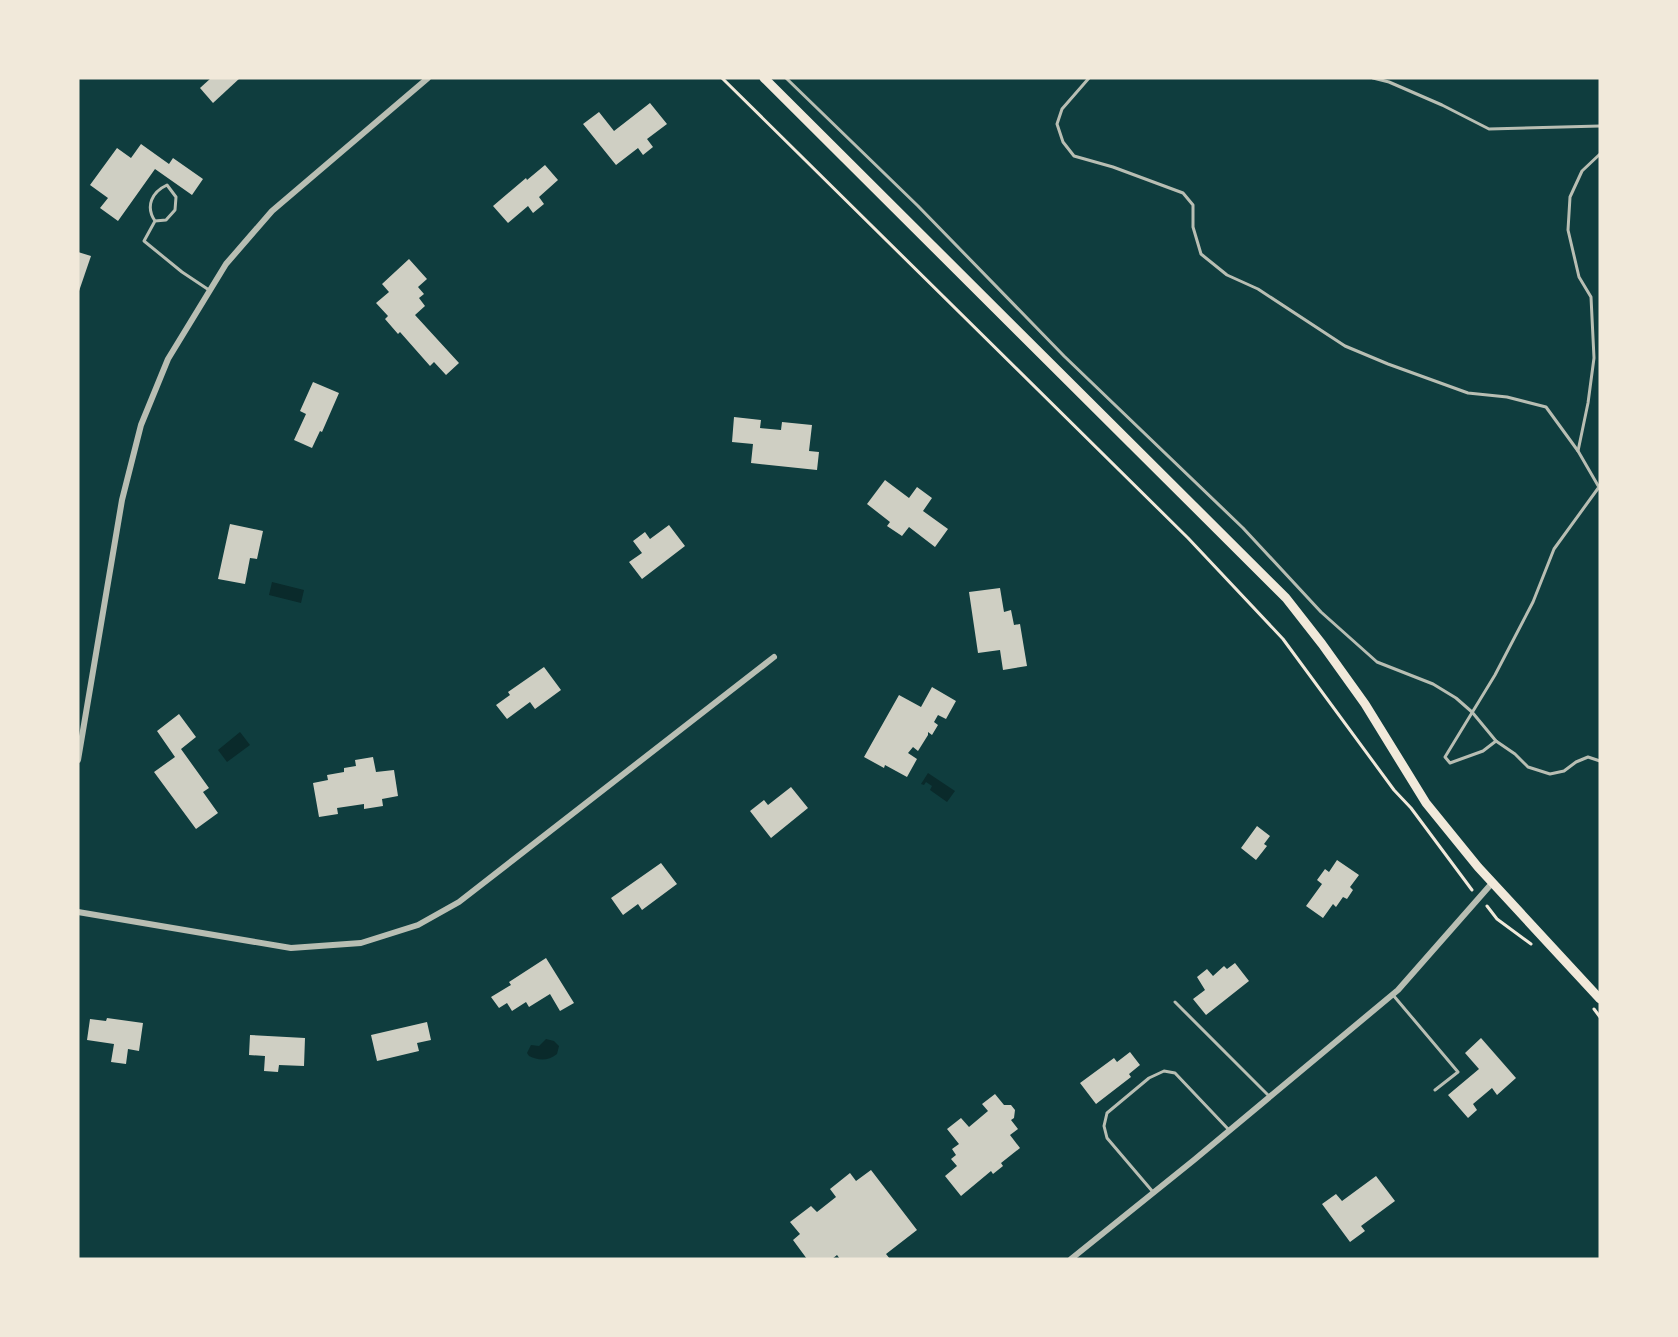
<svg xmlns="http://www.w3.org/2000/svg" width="1678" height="1337" viewBox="0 0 1678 1337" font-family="'Nunito Sans',sans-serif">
  <rect width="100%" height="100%" fill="#0f3d3e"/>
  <g fill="#0a2a2b">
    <polygon points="272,582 304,590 301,603 269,595"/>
    <polygon points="240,732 250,745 227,762 218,750"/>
    <polygon points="928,773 955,791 947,802 930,790 932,786 926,782 924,785 921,784"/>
    <path d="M546,1039L554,1041L559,1046L557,1054C548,1061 539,1061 529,1056L527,1053L531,1045L539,1046Z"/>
  </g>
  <g fill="#cfcfc3">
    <polygon points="211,78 240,78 213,103 200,88"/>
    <polygon points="650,103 667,124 647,139 653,147 643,155 638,148 616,165 583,124 599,112 614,131"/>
    <polygon points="141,144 169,164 173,158 203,179 192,195 155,169 118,221 100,208 108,198 90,185 117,148 131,158"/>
    <polygon points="545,165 558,180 539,197 544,204 533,213 528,206 508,223 493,206 526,178 527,180"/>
    <polygon points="78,252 91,256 78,294"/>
    <polygon points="409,259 427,279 418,287 424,294 419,298 425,306 415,315 459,363 446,375 434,362 430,366 400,332 398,334 385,319 388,316 376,303 389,292 382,284"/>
    <polygon points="313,382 339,393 322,432 320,431 312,448 294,440 306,414 300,411"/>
    <polygon points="734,417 761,420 760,428 781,430 782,422 812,425 809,451 819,452 817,470 751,463 753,444 732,442"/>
    <polygon points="885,480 909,498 917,487 932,498 923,511 948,529 935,547 909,527 902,536 887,526 890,522 867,504"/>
    <polygon points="230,524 263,531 257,559 250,558 245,584 218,579"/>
    <polygon points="669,525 685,546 642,579 629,562 642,553 633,541 645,532 650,539"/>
    <polygon points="1000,588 1004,612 1011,610 1014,625 1020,624 1027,666 1003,670 1000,650 978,653 969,592"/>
    <polygon points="544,667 561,690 535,709 530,702 507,719 496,705 510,695 508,692"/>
    <polygon points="932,687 956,701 946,719 938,715 934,722 938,725 932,735 928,732 928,735 918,751 913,747 908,753 917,759 907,777 885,765 884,768 864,757 899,695 921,707"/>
    <polygon points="179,714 196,737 181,749 209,788 203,792 218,813 196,829 154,772 175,757 157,731"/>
    <polygon points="373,757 376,772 394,770 398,796 382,799 383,806 364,809 364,804 337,808 338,814 319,817 313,783 328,780 327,775 344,772 344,768 356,766 355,760"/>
    <polygon points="791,787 808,808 771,838 750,811 764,800 768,805"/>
    <polygon points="1257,826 1270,836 1264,844 1267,846 1256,860 1241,848"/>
    <polygon points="1337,860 1359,875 1350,887 1353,890 1347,899 1343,897 1336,907 1333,904 1323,918 1306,906 1322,884 1317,880 1325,869 1329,872"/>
    <polygon points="661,863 677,884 642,910 638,904 623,915 611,898"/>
    <polygon points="546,958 574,1003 560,1011 550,994 529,1007 526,1002 512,1011 507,1003 499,1008 491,997 511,985 509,982"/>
    <polygon points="1235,963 1249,981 1206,1015 1193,999 1205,990 1197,977 1207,969 1213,976 1224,966 1227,969"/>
    <polygon points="107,1018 143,1023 139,1051 128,1049 126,1064 111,1062 114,1044 87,1040 90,1019 106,1021"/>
    <polygon points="427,1022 431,1040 417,1043 419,1051 377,1061 371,1035"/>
    <polygon points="250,1035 305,1038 304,1066 279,1065 278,1072 264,1071 265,1056 249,1055"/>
    <polygon points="1481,1038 1516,1078 1497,1095 1492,1088 1473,1104 1477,1110 1468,1118 1448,1095 1479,1069 1465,1053"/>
    <polygon points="1130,1052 1140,1065 1129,1074 1131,1077 1096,1104 1080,1083 1114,1058 1117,1062"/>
    <polygon points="995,1094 1004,1105 1011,1105 1015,1110 1014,1118 1011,1120 1018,1129 1010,1135 1020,1148 1001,1163 1003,1166 993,1174 991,1171 961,1196 945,1176 957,1166 951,1159 956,1155 952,1149 959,1144 947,1129 961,1118 969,1127 988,1111 982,1104"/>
    <polygon points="871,1170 917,1230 886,1254 890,1259 840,1259 837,1255 832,1259 807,1259 793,1240 800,1234 790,1222 811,1206 817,1212 836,1197 830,1189 850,1173 856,1181"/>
    <polygon points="1376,1176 1395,1201 1361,1226 1365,1231 1350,1242 1322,1204 1336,1194 1342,1201"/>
  </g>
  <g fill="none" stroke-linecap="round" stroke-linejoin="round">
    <g stroke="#f1e9da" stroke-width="3">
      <polyline points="722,78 1188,538 1283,639 1394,790 1411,808 1472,890"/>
      <polyline points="1487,906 1497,919 1531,944"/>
      <polyline points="1594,1009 1600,1017"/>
    </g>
    <g stroke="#b8beb3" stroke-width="3">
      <polyline points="786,78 918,206 1064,356 1243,528 1321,612 1377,662 1433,684 1456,698 1472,712 1496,741 1515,754 1528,767 1550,774 1564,771 1576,762 1588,757 1600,761"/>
      <polyline points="1089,78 1062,109 1057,124 1063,142 1074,156 1113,167 1183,193 1193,205 1193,227 1201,254 1227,275 1258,289 1345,346 1388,364 1468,393 1507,397 1546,407 1578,451 1600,489"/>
      <polyline points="1373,78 1389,82 1442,105 1489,129 1600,126"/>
      <path d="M155,221C145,206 152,192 167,185L176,197L175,210L166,220L155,221L144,241L182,272L209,290"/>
      <polyline points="1578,451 1588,403 1594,358 1591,297 1579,277 1568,230 1570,197 1582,171 1600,154"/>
      <polyline points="1496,741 1483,751 1450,763 1445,757 1495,675 1533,602 1554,549 1599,487"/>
      <polyline points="1393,995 1458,1072 1435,1090"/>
      <polyline points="1175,1002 1269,1096"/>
      <polyline points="1153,1192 1107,1138 1104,1126 1107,1113 1149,1078 1164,1071 1175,1073 1229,1130"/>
    </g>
    <g stroke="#b8beb3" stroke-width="6">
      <polyline points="78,760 122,500 141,425 168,359 226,264 272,211 428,78"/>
      <polyline points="78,912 291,948 361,943 418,925 459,902 774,657"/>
      <polyline points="1071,1259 1194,1160 1398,990 1493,882"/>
    </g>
    <polyline stroke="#f1e9da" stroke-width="9" points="764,78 1286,598 1322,644 1365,704 1426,803 1478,867 1600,999"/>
  </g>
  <rect width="1678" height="1337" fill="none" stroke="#f1e9da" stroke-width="159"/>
</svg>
